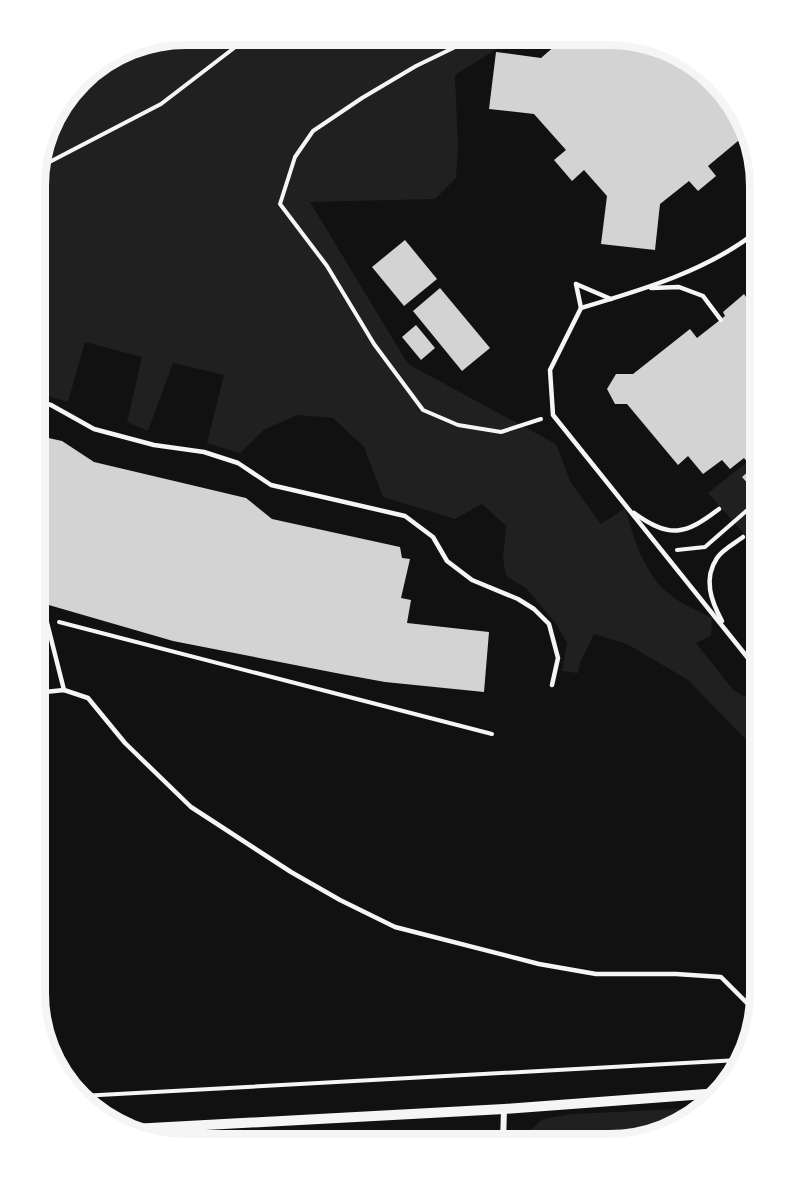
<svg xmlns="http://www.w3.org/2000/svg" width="795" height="1179" viewBox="0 0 795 1179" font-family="Barlow,sans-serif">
  <rect width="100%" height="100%" fill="#111"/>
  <g fill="#202020">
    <path d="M186,35L516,37L455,75L458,147L456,178L435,199L310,202L408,364L556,444L571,483L601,524L625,508C632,532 639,557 654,578C666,597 692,608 712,618L711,636L696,643L734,691L760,704V754L688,680L627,644L594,634L580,663L578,673L562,671L567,643L557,625L526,588L506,576L503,559L506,526L482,504L455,519L383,497L364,447L333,418L298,415L265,429L240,453L207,443L224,375L173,363L148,431L127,422L142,357L85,342L68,402L35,392L36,166L55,111L86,72L137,43Z"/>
    <polygon points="747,462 752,468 742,477 756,494 760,491 760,544 756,547 708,493"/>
    <polygon points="700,1108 667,1133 645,1137 601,1138 587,1133 529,1131 543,1119 573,1114"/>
  </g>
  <polygon fill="#333" points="35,630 46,658 35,662"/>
  <g fill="#d3d3d3">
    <polygon points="565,37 638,37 701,66 749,128 751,137 744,136 708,166 716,176 698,191 689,181 660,204 655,250 601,244 607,196 584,170 572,181 554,160 566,150 534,114 489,109 496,52 541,58"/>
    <polygon points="405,240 437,279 404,306 372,267"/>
    <polygon points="440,288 490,348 462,371 413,311"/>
    <polygon points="760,291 760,444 758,446 760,448 760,491 757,494 742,477 752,468 744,458 730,469 722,460 703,474 688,456 678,465 627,404 615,404 607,389 616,374 633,374 690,329 697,338 725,316 723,312 744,294 749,301"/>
    <polygon points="416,325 435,348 421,360 402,337"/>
    <polygon points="35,435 62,441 94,462 246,498 272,519 400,547 402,558 410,559 401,598 411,600 407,623 489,632 484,692 385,682 341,674 173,641 35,601"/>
    <polygon points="558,1139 577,1144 557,1144"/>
  </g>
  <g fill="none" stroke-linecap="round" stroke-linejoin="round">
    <g stroke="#f5f5f5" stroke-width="4">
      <polyline points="478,36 416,66 362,98 313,131 295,157 280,204 327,266 374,344 423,410 458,425 501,432 541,419"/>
      <polyline points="36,169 161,104 251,35"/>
      <polyline points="677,550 705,547 760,499"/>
      <polyline points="59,622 492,734"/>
      <polyline points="81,1096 739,1060"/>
      <polyline points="347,1144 347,1132"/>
    </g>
    <g stroke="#f5f5f5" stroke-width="4.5">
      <polyline points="576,284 611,299"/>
      <polyline points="576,284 581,308"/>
      <polyline points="651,288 679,287 703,296 721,320"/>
      <polyline points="757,294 750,280 751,258 759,230"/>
      <polyline points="35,401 51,405 94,429 154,445 204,452 238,463 271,485 405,516 433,537 447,561 472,580 518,599 534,609 549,624 558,658 552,685"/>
      <path d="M634,513C670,539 685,535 719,509"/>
      <polyline points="42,603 64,690"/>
      <path d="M722,621C711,601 703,579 717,558C722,550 735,543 743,537"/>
      <path d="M760,673L553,415L550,370L581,308C642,290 710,270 760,229"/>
      <polyline points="35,702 45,692 64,690 88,698 125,743 191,807 291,872 340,900 395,927 539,964 596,974 676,974 721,977 749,1005 753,1022"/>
      <polyline points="35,889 42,1031"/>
    </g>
    <g stroke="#f5f5f5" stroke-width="6">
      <polyline points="194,1143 194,1125"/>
      <polyline points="503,1144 504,1109"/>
    </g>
    <polyline stroke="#f5f5f5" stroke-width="10" points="132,1129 504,1109 719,1093"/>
  </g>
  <path d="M0 0H795V1179H0ZM186 45H609A141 141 0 0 1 750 186V993A141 141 0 0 1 609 1134H186A141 141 0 0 1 45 993V186A141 141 0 0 1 186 45Z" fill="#fff" fill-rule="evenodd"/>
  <path fill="none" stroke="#f5f5f5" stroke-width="8" d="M186 45H609A141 141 0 0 1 750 186V993A141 141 0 0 1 609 1134H186A141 141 0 0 1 45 993V186A141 141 0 0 1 186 45Z"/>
</svg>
